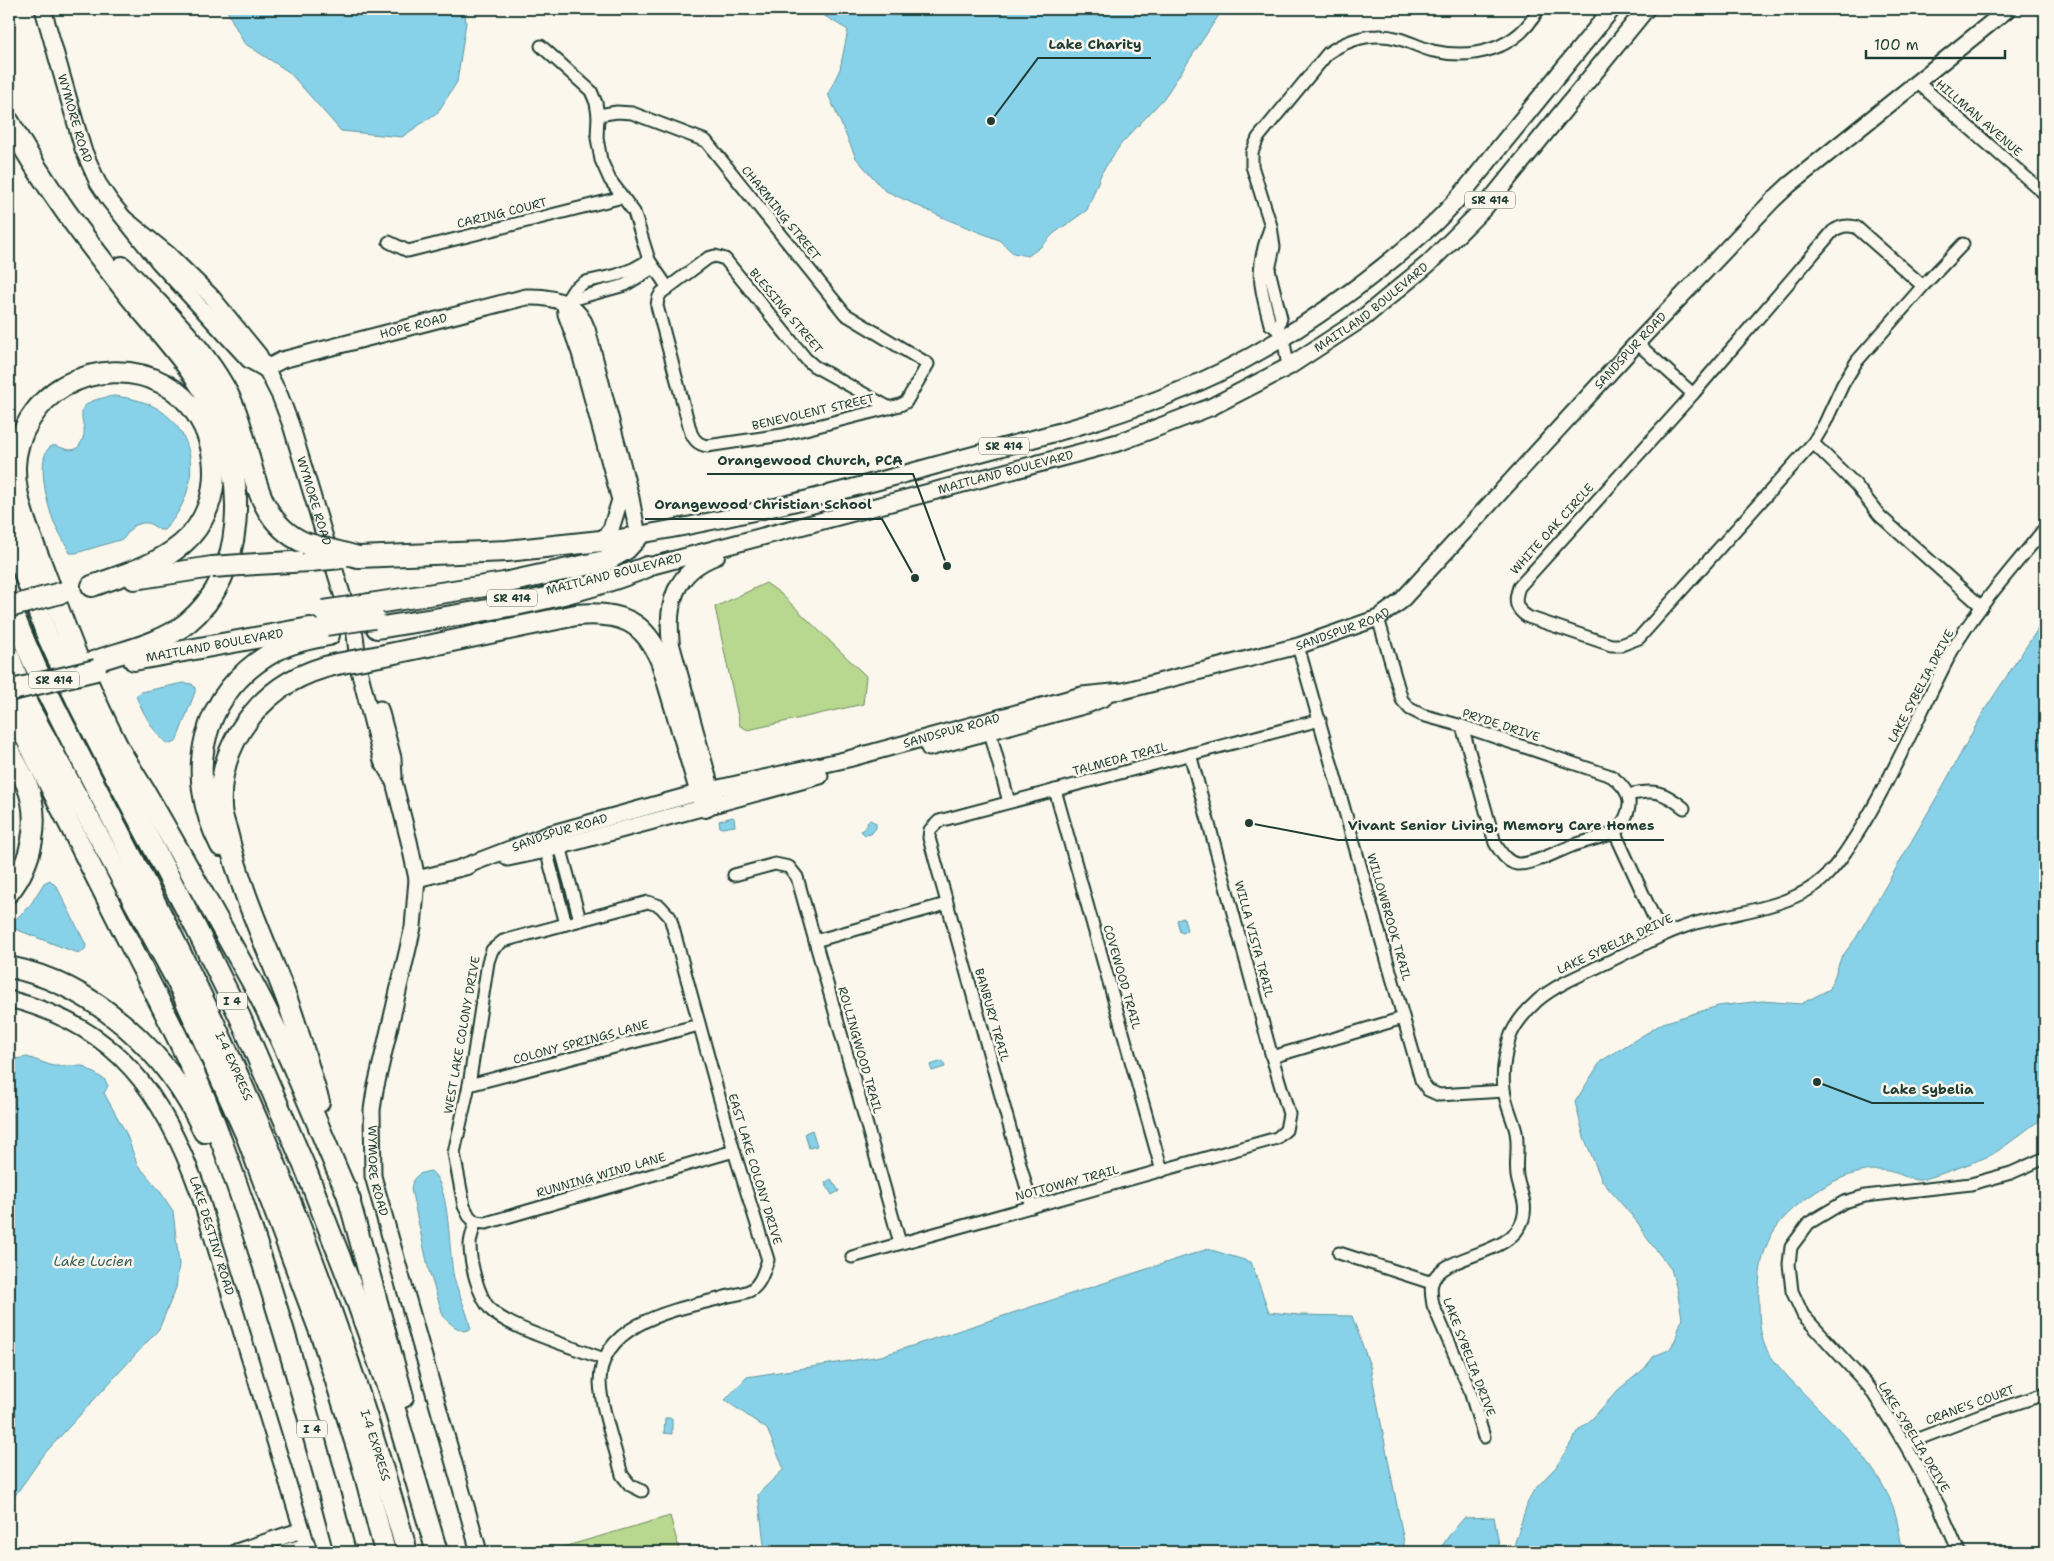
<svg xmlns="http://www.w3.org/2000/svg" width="2054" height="1561" viewBox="0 0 2054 1561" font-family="'Shantell Sans',sans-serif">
  <rect width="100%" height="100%" fill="#fbf7ec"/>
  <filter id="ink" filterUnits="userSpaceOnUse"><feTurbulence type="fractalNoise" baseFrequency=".02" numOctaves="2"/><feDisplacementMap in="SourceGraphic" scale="10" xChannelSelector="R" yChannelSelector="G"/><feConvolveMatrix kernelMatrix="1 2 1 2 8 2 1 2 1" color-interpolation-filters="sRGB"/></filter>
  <g filter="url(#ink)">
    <g fill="#b8d78f" stroke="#6c8a62">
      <polygon points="766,583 780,593 866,676 863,704 748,730 740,726 715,607"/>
      <polygon points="670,1516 680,1552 546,1552"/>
    </g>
    <g fill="#88d2e9" stroke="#5e96a1">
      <polygon points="226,9 464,9 466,22 457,82 438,112 402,137 341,131 289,72 244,43"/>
      <polygon points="813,9 1223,9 1164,98 1121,144 1102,172 1087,210 1053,234 1042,246 1028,256 1013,253 999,240 946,219 884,190 856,158 828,94 840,69 848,30"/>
      <path d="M114,396C132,398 150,402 164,413C203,444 196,498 164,530H160L149,523H142L133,526L123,539L76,553H70C65,542 59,533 54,522C48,509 34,454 52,446C59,443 76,461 83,438C86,430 82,424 82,416C80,400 103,398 114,396Z"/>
      <path d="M2045,618V1117C2027,1128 2011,1143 1993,1154C1984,1159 1931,1178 1921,1180C1911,1181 1902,1174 1892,1172C1872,1166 1845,1175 1827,1185C1774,1217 1757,1242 1759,1305C1759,1320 1760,1339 1768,1352C1781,1372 1800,1389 1816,1406C1845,1435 1876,1465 1892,1504C1898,1519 1900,1536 1902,1552H1512L1528,1501L1534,1490L1556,1467L1579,1430L1593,1418L1618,1390L1644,1369L1654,1356L1669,1350L1675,1341L1682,1318L1677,1290L1671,1269L1649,1241L1638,1223L1602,1181L1584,1137L1575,1102L1601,1061L1663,1023L1718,1006L1762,1001L1801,1004L1830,989L1841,958L1856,938L1942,788L1984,711Z"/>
      <path d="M183,683L192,684L195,688V692L176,742L170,744C157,740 141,709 136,696L141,692Z"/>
      <polygon points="732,817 734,818 735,826 722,828 720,827 719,821"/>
      <polygon points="870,820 876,823 876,828 871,834 865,835 861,831 868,825 867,822"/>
      <polygon points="50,880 57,887 85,943 86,946 84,951 80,953 72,951 15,929 14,921 31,904 44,883"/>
      <polygon points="1184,918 1187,930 1184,933 1180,932 1177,920"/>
      <polygon points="27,1057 53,1066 83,1066 105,1080 108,1086 104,1093 126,1133 137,1164 159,1190 173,1211 179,1264 176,1288 159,1329 45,1453 9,1504 9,1060"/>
      <polygon points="943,1061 945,1067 932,1071 930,1065"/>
      <polygon points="812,1130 817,1146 809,1148 805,1133"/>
      <path d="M431,1171C451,1186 448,1252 454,1278C459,1295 467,1311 471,1329L464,1331L455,1327L444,1318L429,1271L411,1189C413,1176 418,1173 431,1171Z"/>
      <polygon points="831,1179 839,1191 832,1195 825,1183"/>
      <polygon points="1208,1249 1251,1262 1269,1312 1299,1315 1352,1316 1370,1366 1404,1542 1404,1552 765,1552 758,1494 784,1469 767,1429 725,1400 747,1377 881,1356"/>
      <polygon points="665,1418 672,1418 672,1434 664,1433"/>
      <polygon points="1494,1517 1499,1544 1496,1552 1438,1552 1448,1537 1464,1518"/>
    </g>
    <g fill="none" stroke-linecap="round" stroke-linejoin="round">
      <defs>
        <g id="street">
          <polyline points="541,46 591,91 596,103 598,115 597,138 601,160 610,180 634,212 649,260 668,288"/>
          <polyline points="1917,82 2045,194"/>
          <path d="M598,115L617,112L632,113L706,141L845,314L928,364L906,402L900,405L782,435L707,446C698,444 695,441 691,433L657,306L658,299L661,293L708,258L715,256L725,259L806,359L814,366L890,408"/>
          <path d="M1270,228C1255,270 1259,282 1270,324C1286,332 1285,352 1288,367"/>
          <polyline points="389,242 408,251 623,197"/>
          <path d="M1923,286L1856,227C1846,225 1841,226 1833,231L1693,394L1519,587C1514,601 1515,609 1528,617L1611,645H1621L1639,638L1813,443L1825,423L1843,384L1857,361L1923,286L1963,244"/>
          <polyline points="567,301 625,285 653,268"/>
          <polyline points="565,303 574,289 585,282 617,275 633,269 649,260"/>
          <path d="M1278,328L1281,318L1269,270L1274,247L1271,226L1252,166V152L1258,138L1328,53C1343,43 1360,36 1378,36C1399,35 1414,46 1433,51C1473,60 1519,49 1538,9"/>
          <polyline points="1637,343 1693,394"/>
          <polyline points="1813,443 1856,485 1880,516 1982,607"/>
          <path d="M1378,618L1402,700L1410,709L1422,715L1462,726L1611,776C1635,793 1634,811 1615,833"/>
          <polyline points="1298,646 1421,1080 1428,1090 1439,1095 1504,1091"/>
          <path d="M1462,726L1495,843C1500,851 1506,862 1517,864C1533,865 1558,851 1574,845C1587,841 1601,837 1615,833"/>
          <polyline points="990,732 1009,802"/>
          <polyline points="1055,790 1162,1171"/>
          <path d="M1628,795C1654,789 1663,791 1684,808"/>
          <polyline points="1615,833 1662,935"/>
          <polyline points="556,841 560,846 580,920"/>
          <polyline points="547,843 546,850 566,924"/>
          <polyline points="734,875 775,864 789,867 797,877 900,1243"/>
          <polyline points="815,941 946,904"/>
          <polyline points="1272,1057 1403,1018"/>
          <polyline points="469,1085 699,1025"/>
          <polyline points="1032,1207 929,838 930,830 939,821 1320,720"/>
          <path d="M475,1222L469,1216L464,1206L454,1153L469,1085L488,962L492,950L503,941L648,902L660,906L670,917L734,1151L768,1260C764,1270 761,1284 751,1290C744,1294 730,1295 722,1298C678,1309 600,1322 600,1382C601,1409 615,1447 622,1475L630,1485L642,1491"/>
          <polyline points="475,1222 486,1223 734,1151"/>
          <path d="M475,1222C474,1229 470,1238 470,1245C470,1262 478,1297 491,1310C508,1328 578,1349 604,1359"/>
          <polyline points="1339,1253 1432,1283"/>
          <polyline points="852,1257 1277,1138 1286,1130 1289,1114 1272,1057 1190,754"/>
          <path d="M1484,1437L1469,1388L1433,1305C1432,1299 1430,1290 1432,1283C1442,1253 1512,1257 1523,1219C1528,1202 1519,1191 1517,1176C1515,1161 1519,1147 1516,1132C1513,1118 1505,1104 1504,1089C1502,1074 1505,1055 1509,1040C1513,1026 1527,1010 1538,1000C1557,984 1583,974 1606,963C1635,949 1665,932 1696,923C1736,912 1795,907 1825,877C1841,861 1852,842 1864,823C1897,768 1922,708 1952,651C1977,607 2014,567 2045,528"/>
          <polyline points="1905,1444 1983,1414 2045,1394"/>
          <polyline points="1959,1552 1939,1506 1905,1444 1869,1387 1803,1315 1792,1291 1789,1264 1791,1247 1809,1223 1844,1202 1865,1196 1971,1184 2011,1173 2045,1158"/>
        </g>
        <g id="secondary">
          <path id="s1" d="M43,9L83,149L98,183L110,201L159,262L249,360L265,369"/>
          <path id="s2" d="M125,219L168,254L211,296L259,355L280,396L291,425L349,617"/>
          <polyline points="565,303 566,314 580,353 620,500 611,529 601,541"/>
          <path id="s3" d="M265,369L282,360L526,297C553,296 578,302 587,329L631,498L638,536"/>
          <path id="s4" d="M355,635L359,670L382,761L394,782L409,841L417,879L413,927L375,1090L372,1110L373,1176L479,1552"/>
          <polyline points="380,709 393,758 394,777"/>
          <polyline points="929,748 1087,705 1104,698"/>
          <polyline points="508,858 546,850 820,776"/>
          <path id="s5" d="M460,868L549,834L701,792L848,759L1082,695L1123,691L1298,646L1378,618L1400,602L1637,343L1773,200L1789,185L2008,9"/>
          <polyline points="417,879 469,866"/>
          <path id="s6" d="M9,999C117,1026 163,1093 199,1193L309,1552"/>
          <polyline points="236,1552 302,1530"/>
          <polyline points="285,1552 307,1546"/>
        </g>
        <g id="primary">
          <path d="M601,541C715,524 826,496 937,465C1011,444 1087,427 1159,399C1260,361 1349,299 1429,228C1457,203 1480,171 1503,143C1540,98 1576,53 1612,9"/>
          <path id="s7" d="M647,567L1120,442L1211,407L1288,367L1363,318L1428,264L1485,207L1646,9"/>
          <path d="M715,804L671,645C666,604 674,572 716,556"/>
        </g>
        <g id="highway">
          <path d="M9,122C43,184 85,239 129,295C159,332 196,370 216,413C246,479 247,574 187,623C161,644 124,651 93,662"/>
          <path d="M122,267C163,310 221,363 239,421C254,466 255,522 305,543"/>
          <polyline points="9,532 47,635 79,705 105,756 196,928 240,1017 306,1170 355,1296 393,1403 437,1552"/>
          <polyline points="358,557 507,551 601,541"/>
          <polyline points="241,565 310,561"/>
          <polyline points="134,579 212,567"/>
          <path d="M92,586C122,575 156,566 181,545C232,503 222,415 164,384C132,367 95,369 64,386C37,401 16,434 15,466C14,504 34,543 47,579C68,635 90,693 118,747C126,762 136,777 145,792C181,854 216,917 251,980C289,1050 318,1127 350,1200"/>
          <path id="s8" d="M9,602C34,671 69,735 102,799C135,862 167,925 198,989C285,1169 353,1360 407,1552"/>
          <polyline points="370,604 504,583 605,561 626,549 638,536"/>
          <path d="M377,628C469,613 561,602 647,567"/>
          <path d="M385,655L576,615C621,611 645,621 662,663L705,807"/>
          <polyline points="9,656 28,706 177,981 247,1137 322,1337 361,1460 385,1552"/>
          <path id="s9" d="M134,660L310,628"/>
          <path d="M9,703C48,783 89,862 129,942C158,999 189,1057 212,1116C266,1259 306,1405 345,1552"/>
          <path d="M9,751C15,762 22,773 27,785C41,820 32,863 9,892"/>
          <path d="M221,846C183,773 201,692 275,651C292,642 311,638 329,635"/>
          <path d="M9,967C94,984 169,1053 204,1132"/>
          <path d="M319,1102C308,1067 299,1031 286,997C266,944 241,892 228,836C226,827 221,816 221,807C219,772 230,742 251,716C274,687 302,672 337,664"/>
          <polyline points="346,1189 403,1397"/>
        </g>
      </defs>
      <use href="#street" stroke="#1f3d34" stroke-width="15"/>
      <use href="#secondary" stroke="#1f3d34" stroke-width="19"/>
      <use href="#primary" stroke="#1f3d34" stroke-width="20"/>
      <use href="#highway" stroke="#1f3d34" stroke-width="24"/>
      <use href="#street" stroke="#fbf7ec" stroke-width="11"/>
      <use href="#secondary" stroke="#fbf7ec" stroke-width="15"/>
      <use href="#primary" stroke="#fbf7ec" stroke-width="16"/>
      <use href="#highway" stroke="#fbf7ec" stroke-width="20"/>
      <defs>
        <g id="highway-bridge">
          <polyline points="305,543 358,557"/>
          <polyline points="310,561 341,558"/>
          <polyline points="212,567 241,565"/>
          <polyline points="9,607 64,592"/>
          <polyline points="323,611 370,604"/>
          <polyline points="326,625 374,618"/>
          <polyline points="337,664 385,655"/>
          <polyline points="12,690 96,670"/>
        </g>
      </defs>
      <use href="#highway-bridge" stroke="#1f3d34" stroke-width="24" stroke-linecap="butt"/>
      <use href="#highway-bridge" stroke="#fbf7ec" stroke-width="20"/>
    </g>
  </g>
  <g text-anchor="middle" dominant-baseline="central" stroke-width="5" stroke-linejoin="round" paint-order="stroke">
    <g fill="#fbf7ec" stroke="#61756b" stroke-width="1">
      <rect x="1465" y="191.5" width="50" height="17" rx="4"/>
      <rect x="979" y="437.5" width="50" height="17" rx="4"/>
      <rect x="487" y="589.5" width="50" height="17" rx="4"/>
      <rect x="29" y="671.5" width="50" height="17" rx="4"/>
      <rect x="217" y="992.5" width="30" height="17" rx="4"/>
      <rect x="297" y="1420.5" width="30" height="17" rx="4"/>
    </g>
    <g font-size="11" font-weight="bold" fill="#1f3d34">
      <text x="1490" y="200">SR 414</text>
      <text x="1004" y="446">SR 414</text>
      <text x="512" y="598">SR 414</text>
      <text x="54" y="680">SR 414</text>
      <text x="232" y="1001">I 4</text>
      <text x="312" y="1429">I 4</text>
    </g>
    <g font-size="12" fill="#1f3d34" stroke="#fbf7ec">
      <text stroke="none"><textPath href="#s1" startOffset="114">WYMORE ROAD</textPath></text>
      <text transform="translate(1979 118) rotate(41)">HILLMAN AVENUE</text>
      <text transform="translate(502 213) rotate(-14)">CARING COURT</text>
      <text transform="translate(781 213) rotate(51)">CHARMING STREET</text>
      <text stroke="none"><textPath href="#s7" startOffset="776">MAITLAND BOULEVARD</textPath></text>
      <text transform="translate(786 311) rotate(50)">BLESSING STREET</text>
      <text stroke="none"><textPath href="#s3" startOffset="155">HOPE ROAD</textPath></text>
      <text stroke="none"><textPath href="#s5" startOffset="1321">SANDSPUR ROAD</textPath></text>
      <text transform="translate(813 412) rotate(-13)">BENEVOLENT STREET</text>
      <text stroke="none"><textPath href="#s7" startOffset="371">MAITLAND BOULEVARD</textPath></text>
      <text stroke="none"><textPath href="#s2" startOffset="348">WYMORE ROAD</textPath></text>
      <text transform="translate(1552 529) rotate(-48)">WHITE OAK CIRCLE</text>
      <text transform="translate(614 574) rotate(-14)">MAITLAND BOULEVARD</text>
      <text stroke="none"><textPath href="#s5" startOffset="916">SANDSPUR ROAD</textPath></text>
      <text stroke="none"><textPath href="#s9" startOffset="82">MAITLAND BOULEVARD</textPath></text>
      <text transform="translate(1921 686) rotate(-62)">LAKE SYBELIA DRIVE</text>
      <text transform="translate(1501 725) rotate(18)">PRYDE DRIVE</text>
      <text stroke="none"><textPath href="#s5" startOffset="511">SANDSPUR ROAD</textPath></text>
      <text transform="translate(1120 759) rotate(-15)">TALMEDA TRAIL</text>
      <text stroke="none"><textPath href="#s5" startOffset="106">SANDSPUR ROAD</textPath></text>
      <text transform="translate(1389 917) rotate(74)">WILLOWBROOK TRAIL</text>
      <text transform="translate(1254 939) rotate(75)">WILLA VISTA TRAIL</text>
      <text transform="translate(1615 944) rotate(-25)">LAKE SYBELIA DRIVE</text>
      <text transform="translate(1122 977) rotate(74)">COVEWOOD TRAIL</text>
      <text transform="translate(992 1015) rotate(74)">BANBURY TRAIL</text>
      <text transform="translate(462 1035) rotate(-80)">WEST LAKE COLONY DRIVE</text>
      <text transform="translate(581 1042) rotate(-15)">COLONY SPRINGS LANE</text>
      <text transform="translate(860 1050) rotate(74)">ROLLINGWOOD TRAIL</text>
      <text stroke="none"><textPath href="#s8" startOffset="516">I-4 EXPRESS</textPath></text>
      <text transform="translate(755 1169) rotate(73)">EAST LAKE COLONY DRIVE</text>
      <text stroke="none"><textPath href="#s4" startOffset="550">WYMORE ROAD</textPath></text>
      <text transform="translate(601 1175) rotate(-16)">RUNNING WIND LANE</text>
      <text transform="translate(1067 1183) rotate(-15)">NOTTOWAY TRAIL</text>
      <text stroke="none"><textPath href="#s6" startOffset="330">LAKE DESTINY ROAD</textPath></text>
      <text transform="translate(1469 1357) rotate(69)">LAKE SYBELIA DRIVE</text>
      <text transform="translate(1970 1405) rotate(-20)">CRANE'S COURT</text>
      <text transform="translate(1914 1437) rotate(59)">LAKE SYBELIA DRIVE</text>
      <text stroke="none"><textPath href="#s8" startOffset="921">I-4 EXPRESS</textPath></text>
    </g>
    <g font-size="14" font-style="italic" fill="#345b58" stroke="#fbf7ec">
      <text x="93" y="1261">Lake Lucien</text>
    </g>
  </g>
  <path fill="none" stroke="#1f3d34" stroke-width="2" d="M991 121L1038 58H1151M947 566L913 474H707M915 578L882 519H645M1249 823L1338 840H1664M1817 1082L1872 1103H1984"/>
  <g fill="#1f3d34" stroke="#fbf7ec" stroke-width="2">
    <circle cx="991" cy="121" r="5"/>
    <circle cx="947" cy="566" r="5"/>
    <circle cx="915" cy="578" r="5"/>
    <circle cx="1249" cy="823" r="5"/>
    <circle cx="1817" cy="1082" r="5"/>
  </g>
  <g font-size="14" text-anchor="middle" font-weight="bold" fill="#1f3d34" stroke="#fbf7ec" stroke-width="5" stroke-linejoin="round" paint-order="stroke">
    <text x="1095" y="49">Lake Charity</text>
    <text x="810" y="465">Orangewood Church, PCA</text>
    <text x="763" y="509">Orangewood Christian School</text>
    <text x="1501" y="830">Vivant Senior Living, Memory Care Homes</text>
    <text x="1928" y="1094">Lake Sybelia</text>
  </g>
  <rect width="2054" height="1561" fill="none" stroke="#fbf7ec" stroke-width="30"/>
  <rect x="15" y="15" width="2024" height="1531" fill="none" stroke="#1f3d34" stroke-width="2" filter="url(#ink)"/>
  <path d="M1866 50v8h139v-8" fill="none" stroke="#1f3d34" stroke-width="2.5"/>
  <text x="1874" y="50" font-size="15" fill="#1f3d34" stroke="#fbf7ec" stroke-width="4" paint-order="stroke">100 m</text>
</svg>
